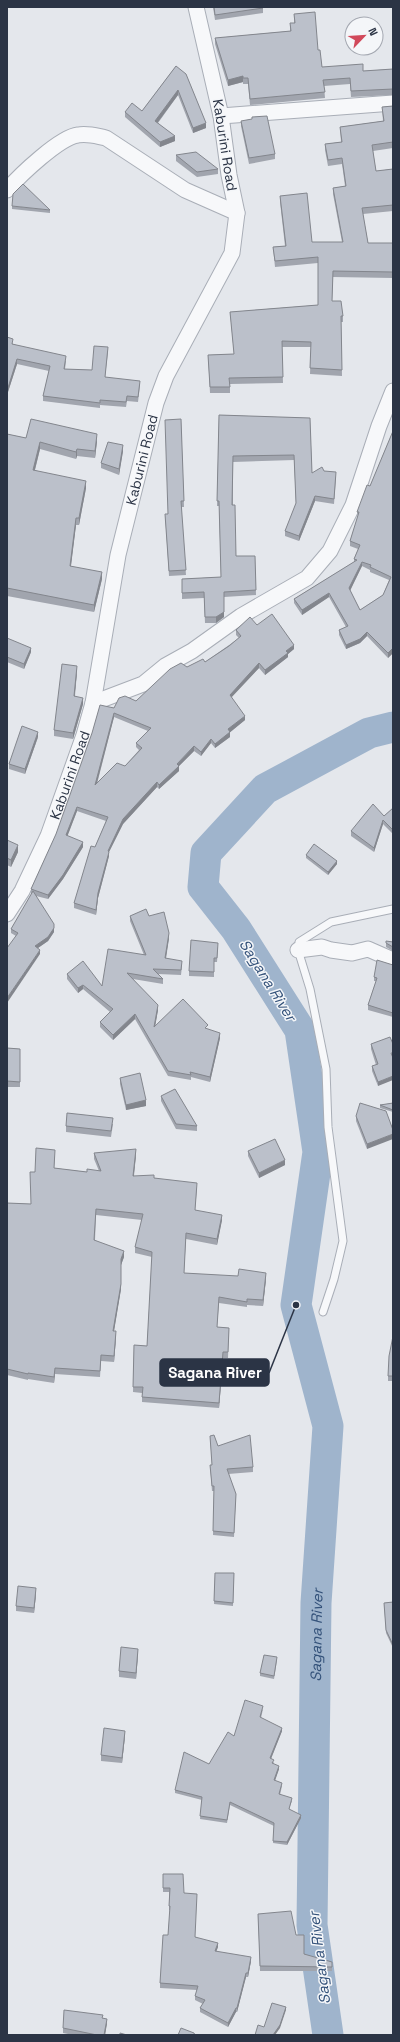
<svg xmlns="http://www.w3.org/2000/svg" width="400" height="2042" viewBox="0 0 400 2042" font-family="'Space Grotesk',sans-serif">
  <rect width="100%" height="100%" fill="#e4e7ec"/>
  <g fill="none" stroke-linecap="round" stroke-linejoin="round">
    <path stroke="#9fb4cc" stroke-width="31" id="s1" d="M328,2035L312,1925L316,1603L328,1426L296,1305L318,1152L300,1030L236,929L203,887L206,853L265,789L369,733L393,727"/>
    <defs>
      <polyline id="service" points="323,1312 334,1279 343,1241 328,1127 326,1069 310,989 298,950 299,942 331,922 393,909"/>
      <g id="minor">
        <polyline points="221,116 393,103"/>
        <path d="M7,190C20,175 60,137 78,135C88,133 96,136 106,138L185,190L237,213"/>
        <polyline points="93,703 143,684 165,666 192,651 241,616 307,578 330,551 353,505 379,426 393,391"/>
        <path id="s2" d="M7,914L22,891L48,836L84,735L93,703L118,555L156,403L166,376L232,253L237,213L229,175L221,116L196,7"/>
        <polyline points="298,950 322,947 331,950 352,953 368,949 393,960"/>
      </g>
    </defs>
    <use href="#service" stroke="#a9aeb7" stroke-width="9"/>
    <use href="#minor" stroke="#a9aeb7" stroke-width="17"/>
    <use href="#service" stroke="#f7f8fa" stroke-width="7"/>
    <use href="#minor" stroke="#f7f8fa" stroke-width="15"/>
  </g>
  <g fill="#a1a5ae" fill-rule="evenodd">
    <polygon points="213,7 263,7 263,13 215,20"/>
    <polygon points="294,14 318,50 322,67 363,71 393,69 393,95 351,97 350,84 324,86 325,98 250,105 248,84 243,84 243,82 228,86 215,44 215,38 290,31 290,23 294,23"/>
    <polygon points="176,66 206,128 193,133 178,95 158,123 175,141 160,147 125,117 125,112 142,111"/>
    <polygon points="393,106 393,148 373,151 376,171 393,169 393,211 363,214 368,243 393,243 393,278 333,277 332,301 343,316 343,322 341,322 342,376 310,374 311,347 282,347 283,383 230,384 230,393 210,393 208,355 234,354 230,312 318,305 318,263 275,267 273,247 285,246 280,202 280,196 312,242 342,242 333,194 333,188 345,186 342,164 328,166 325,150 325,144 341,142 340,127 383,121 382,107"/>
    <polygon points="241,121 275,154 275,159 249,164 241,126"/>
    <polygon points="176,155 218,169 218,174 197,177 176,161"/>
    <polygon points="12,206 50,210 50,213 12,209"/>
    <polygon points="7,337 13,344 66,361 65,369 92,370 108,352 105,377 140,385 138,402 127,401 126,407 100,405 100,408 43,401 43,396 49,371 17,364 7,395"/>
    <polygon points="219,415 310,418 312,473 324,471 336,477 334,504 315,501 299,541 285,536 285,531 296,504 294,460 233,462 233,505 236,556 255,556 256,595 224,597 224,617 216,623 205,623 204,598 182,599 182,579 221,577 219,506 217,506"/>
    <polygon points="181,419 184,507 181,507 186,575 169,576 165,514 168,514"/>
    <path d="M393,431V653L388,658L367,636L360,643L346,649L339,635V630L346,627L329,597L302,615L294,603V599L354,562V559L358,549L350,546V541L358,516L357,512L370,486ZM362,566L370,570V572L389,580L383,595L360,610L350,590Z"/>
    <polygon points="7,434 26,438 97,441 95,458 77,456 76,459 40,449 35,470 86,488 79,525 76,525 71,566 102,579 94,612 7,596"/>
    <polygon points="123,451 119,475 101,468 101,463"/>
    <path d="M257,625L294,649L288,654V657L265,675L259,668L231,697L245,720L230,732V737L215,748L211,743L201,756L194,751L179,766V771L159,789L157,787L123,824L109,852V856L98,898L96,915L74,908V903L95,847L106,821L77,811L67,836L83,847L63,879L48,899L36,896L54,932L48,941L38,948L40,954L16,936L11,933V929L32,894H31V889L114,708L136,701L187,667L205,662L239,638L236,635V630ZM114,717L148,731L136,743V747L139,750L125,766L97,784Z"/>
    <polygon points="7,638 31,652 24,669 7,662"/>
    <polygon points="77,672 75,696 83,704 73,739 54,736 54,730"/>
    <polygon points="38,737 25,774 9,769 9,764"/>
    <polygon points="393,808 393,834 383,824 374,852 351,836 351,831 384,816"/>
    <polygon points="7,840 18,852 11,867 7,865"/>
    <polygon points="306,855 337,864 328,875 306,858"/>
    <polygon points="130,916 149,916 169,938 166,959 182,966 181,975 158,974 163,979 163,984 133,979 158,1010 155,1027 208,1029 220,1038 210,1082 191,1077 191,1080 168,1076 135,1019 113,1040 100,1027 100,1022 110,1012 83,989 78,993 67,979 67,974 102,986 144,955 130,921"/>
    <polygon points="386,941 393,942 393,951 386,947"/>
    <polygon points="218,947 217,962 214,962 214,977 189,976 189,971"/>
    <polygon points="393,965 393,1017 368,1010 368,1005 376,981 374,981 374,977"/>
    <polygon points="371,1044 393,1057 378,1086 372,1071 372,1066 376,1065 371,1049"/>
    <polygon points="7,1048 20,1049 20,1087 7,1087"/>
    <polygon points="120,1078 146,1106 126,1110 120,1084"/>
    <polygon points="161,1096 197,1126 197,1131 176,1129 161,1101"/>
    <polygon points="393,1103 393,1112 380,1108 380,1105"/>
    <polygon points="386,1111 367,1149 356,1121 356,1116"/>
    <polygon points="113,1124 111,1137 66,1132 66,1126"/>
    <polygon points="248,1151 285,1165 259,1178 248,1156"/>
    <polygon points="94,1153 136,1155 134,1176 154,1178 197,1188 195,1210 222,1220 217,1245 186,1239 184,1273 266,1279 263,1306 247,1305 247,1307 219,1303 217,1327 229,1328 228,1358 223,1358 219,1408 142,1402 142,1393 133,1392 134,1345 147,1346 152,1257 135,1253 135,1247 142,1220 96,1215 95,1240 124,1257 121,1265 121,1289 114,1331 116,1337 114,1362 101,1361 100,1377 55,1374 54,1383 28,1379 28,1380 7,1375 7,1203 31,1204 35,1172 55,1156 54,1168 87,1172 99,1171 94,1159"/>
    <polygon points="393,1336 393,1381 388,1381 388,1376"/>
    <polygon points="210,1436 218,1446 253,1467 253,1472 228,1474 236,1494 234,1537 213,1535 214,1491 212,1491 210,1465 212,1465"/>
    <polygon points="215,1573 234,1573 233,1606 214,1604"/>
    <polygon points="36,1594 34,1613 16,1611 16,1606"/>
    <polygon points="393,1602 393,1648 386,1633 384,1603"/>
    <polygon points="138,1654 136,1679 119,1677 119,1671"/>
    <polygon points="277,1660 274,1679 260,1676 260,1673"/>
    <polygon points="263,1709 261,1718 282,1731 271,1759 274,1763 273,1764 279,1769 275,1781 282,1786 280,1795 292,1801 289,1809 301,1818 287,1845 273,1843 274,1826 230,1805 227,1823 200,1819 202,1800 175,1793 175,1790 209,1764 234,1736"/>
    <polygon points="125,1736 122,1763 101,1761 101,1755"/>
    <polygon points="163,1874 184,1893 195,1937 218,1947 216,1951 251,1961 248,1977 246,1977 237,2012 236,2012 228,2027 200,2012 200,2008 203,2004 195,2000 195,1996 197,1990 160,1988 160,1983 168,1935 170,1910 169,1910 169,1892 163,1892"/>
    <polygon points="258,1914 296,1935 304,1954 332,1966 332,1971 260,1971"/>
    <polygon points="103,2018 107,2023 105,2035 73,2035 63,2033 63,2028"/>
  </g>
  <g fill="#83868d">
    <polygon points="243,76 243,82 228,86 228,80"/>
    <polygon points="178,90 178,95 155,126 155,121"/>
    <polygon points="206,123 206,128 193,133 193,128"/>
    <polygon points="175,136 175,141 160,147 160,142"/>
    <polygon points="17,359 17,364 7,395 7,391"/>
    <polygon points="97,434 97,441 95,458 95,451"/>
    <polygon points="40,442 40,449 33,477 33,470"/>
    <polygon points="123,445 123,451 119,475 119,469"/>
    <polygon points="77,449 77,456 76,459 76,452"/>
    <polygon points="86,481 86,488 79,525 79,518"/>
    <polygon points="315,496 315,501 299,541 299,536"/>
    <polygon points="76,518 76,525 70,573 70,566"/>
    <polygon points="362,562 362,566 349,593 349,588"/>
    <polygon points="102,572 102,579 94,612 94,605"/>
    <polygon points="329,593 329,597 302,615 302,610"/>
    <polygon points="224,612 224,617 216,623 216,617"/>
    <polygon points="367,632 367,636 360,643 346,649 346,645"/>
    <polygon points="294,645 294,649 288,654 288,657 265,675 265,670 286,651"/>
    <polygon points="31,648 31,652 24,669 24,664"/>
    <polygon points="393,648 393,653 388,658 388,653"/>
    <polygon points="259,663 259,668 230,699 230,695"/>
    <polygon points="77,666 77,672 74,701 74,696"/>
    <polygon points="83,698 83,704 73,739 73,733"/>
    <polygon points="114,713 114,717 95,790 95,785"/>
    <polygon points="245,716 245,720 228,734 228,729"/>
    <polygon points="38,732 38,737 25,774 25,769"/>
    <polygon points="230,732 230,737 215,748 215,744"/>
    <polygon points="211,739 211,743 201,756 201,752"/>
    <polygon points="194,746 194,751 178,767 179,766 179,771 159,789 159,785"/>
    <polygon points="157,782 157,787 123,824 109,852 109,856 98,898 96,915 96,910 98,893 108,851 123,819"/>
    <polygon points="77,807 77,811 66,840 66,835"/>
    <polygon points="383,820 383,824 374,852 374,848"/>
    <polygon points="83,842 83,847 63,879 48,899 48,895"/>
    <polygon points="18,845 18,852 11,867 11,860"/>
    <polygon points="337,861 337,864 328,875 328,872"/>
    <polygon points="54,928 54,932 48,941 35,950 35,946"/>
    <polygon points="169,933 169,938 165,963 165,958"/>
    <polygon points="40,950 40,954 7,1003 7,998"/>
    <polygon points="83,985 83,989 78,993 78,988"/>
    <polygon points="158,1005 158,1010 154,1032 154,1027"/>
    <polygon points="135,1014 135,1019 113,1040 113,1035"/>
    <polygon points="220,1033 220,1038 210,1082 210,1077"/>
    <polygon points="393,1076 393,1080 378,1086 378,1082"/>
    <polygon points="146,1100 146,1106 126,1110 126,1105"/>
    <polygon points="393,1134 393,1139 367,1149 367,1144"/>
    <polygon points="136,1149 136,1155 133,1182 133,1176"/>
    <polygon points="285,1160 285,1165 259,1178 259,1173"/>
    <polygon points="222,1215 222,1220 217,1245 217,1239"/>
    <polygon points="124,1251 124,1257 121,1265 121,1289 113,1337 113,1331 121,1259"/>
    <polygon points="266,1273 266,1279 263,1306 263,1300"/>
    <polygon points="116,1331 116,1337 114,1362 114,1356"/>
    <polygon points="223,1352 223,1358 219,1408 219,1403"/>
    <polygon points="55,1368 55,1374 54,1383 54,1377"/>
    <polygon points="36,1588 36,1594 34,1613 34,1608"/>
    <polygon points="138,1649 138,1654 136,1679 136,1673"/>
    <polygon points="282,1728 282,1731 270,1761 270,1758"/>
    <polygon points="125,1731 125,1736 122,1763 122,1758"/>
    <polygon points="279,1766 279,1769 274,1783 274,1780"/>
    <polygon points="301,1815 301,1818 287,1845 287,1842"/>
    <polygon points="218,1943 218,1947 215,1955 215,1951"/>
    <polygon points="251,1957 251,1961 248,1977 248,1973"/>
    <polygon points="246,1973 246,1977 237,2012 237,2008"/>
    <polygon points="286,2007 286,2010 280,2028 275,2035 273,2035"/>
    <polygon points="236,2008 236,2012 228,2027 228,2023"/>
    <polygon points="107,2019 107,2023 105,2035 104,2035"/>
  </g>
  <g fill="#bbc0ca" stroke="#83868d" fill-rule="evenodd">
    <polygon points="214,7 263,7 263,8 215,15"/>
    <polygon points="315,12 318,50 320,50 322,67 363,64 363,71 393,69 393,89 351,91 350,78 323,80 325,92 250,99 248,78 243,78 243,76 228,80 215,38 291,31 290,23 295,23 294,14"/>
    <polygon points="176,66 186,74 206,123 193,128 178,90 155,121 175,136 160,142 125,112 132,103 142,111"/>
    <polygon points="393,106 393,142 372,145 376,171 393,169 393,205 362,208 368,243 393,243 393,272 333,271 332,301 341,301 343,316 341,316 342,370 310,368 311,342 282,341 283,377 229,378 230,387 210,387 208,355 234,354 230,312 318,305 318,257 275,261 273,247 286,246 280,196 307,193 312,242 343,242 333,188 346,186 342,158 328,160 325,144 342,142 340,127 384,121 382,107"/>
    <polygon points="267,116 275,154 249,158 241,121 252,119 252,117"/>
    <polygon points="196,152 218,169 197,172 176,155"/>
    <polygon points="23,184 50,210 12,206 13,194"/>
    <polygon points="7,337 13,339 12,344 66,356 64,369 92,370 94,346 108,347 105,377 140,381 138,397 127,396 126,402 100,400 100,403 43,396 50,366 17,359 7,391"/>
    <polygon points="219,415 310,418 312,473 322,467 324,471 336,472 334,499 315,496 299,536 285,531 296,503 294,455 233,456 232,505 235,505 236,556 255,556 256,590 224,592 224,612 216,617 205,617 204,592 182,593 182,579 221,577 219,501 217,501"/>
    <polygon points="31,419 97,434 95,451 77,449 76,452 40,442 33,470 86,481 79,518 76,518 70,566 102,572 94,605 7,588 7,434 26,438"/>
    <polygon points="181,419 184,501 181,501 186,570 169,571 165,514 168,514 165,420"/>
    <path d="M393,431V648L388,653L367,632L360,639L346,645L339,630L348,626L329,593L302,610L294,599L357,560L354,559L360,545L350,541L359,512H357L367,485L370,486ZM362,562L371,565L370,567L391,577L383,595L360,610L349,588Z"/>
    <polygon points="108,442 123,445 119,469 101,463"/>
    <path d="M272,614L294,645L286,651L288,653L265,670L259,663L230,695L245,716L228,729L230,732L215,744L211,739L201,752L194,746L177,764L179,766L159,785L157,782L123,819L108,851L109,852L98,893L96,910L74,903L91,846L95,847L108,817L77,807L66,835L83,842L63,875L48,895L31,889L56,834L92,733L100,705L114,708L119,698L125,696L136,701L170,669L181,663L187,667L203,659L205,662L229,646L241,636L236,630L250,617L257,625ZM114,713L151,728L136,743L142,748L125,766L117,763L95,785Z"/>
    <polygon points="7,638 31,648 24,664 7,657"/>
    <polygon points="62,664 77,666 74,696 83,698 73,733 54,730"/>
    <polygon points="22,726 38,732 25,769 9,764"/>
    <polygon points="373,804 384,816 393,808 393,830 383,820 374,848 351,831"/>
    <polygon points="7,840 18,845 11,860 7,858"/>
    <polygon points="314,844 337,861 328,872 306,855"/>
    <polygon points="33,891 54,924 54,928 48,937 35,946 40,950 7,998 7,948 18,933 11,929"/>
    <polygon points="146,909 149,916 164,912 169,933 165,958 182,961 181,970 153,969 163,979 127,973 158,1005 154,1027 183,999 208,1025 205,1028 220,1033 210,1077 190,1072 191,1075 168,1071 135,1014 113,1035 100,1022 113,1009 83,985 78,988 67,974 83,961 102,986 108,949 146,955 130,916"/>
    <polygon points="191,940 218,943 217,958 214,958 214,972 189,971"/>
    <polygon points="386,941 393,942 393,947 386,943"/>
    <polygon points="377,960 393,965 393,1013 368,1005 377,978 374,977"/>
    <polygon points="390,1037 393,1044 393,1053 391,1053 393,1058 393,1076 378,1082 372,1066 378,1064 371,1044"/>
    <polygon points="7,1048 20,1049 20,1082 7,1081"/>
    <polygon points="140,1073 146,1100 126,1105 120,1078"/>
    <polygon points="175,1089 197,1126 176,1124 161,1096"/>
    <polygon points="360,1103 386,1111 393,1130 393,1134 367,1144 356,1116"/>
    <polygon points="393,1103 393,1110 380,1105"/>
    <polygon points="67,1113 113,1118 111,1131 66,1126"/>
    <polygon points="275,1139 285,1160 259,1173 248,1151"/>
    <polygon points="36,1148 55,1150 54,1168 87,1172 87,1169 101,1171 94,1153 136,1149 133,1176 154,1175 154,1178 197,1183 195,1210 222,1215 217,1239 186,1233 184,1273 238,1276 239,1269 266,1273 263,1300 247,1299 247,1302 219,1297 217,1327 229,1328 228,1352 223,1352 219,1403 142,1397 143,1387 133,1387 134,1345 147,1346 152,1252 135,1247 143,1214 96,1209 94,1240 124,1251 121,1259 121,1284 113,1331 116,1331 114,1356 101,1355 100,1371 55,1368 54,1377 28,1373 28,1374 7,1369 7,1203 31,1204 30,1172 35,1172"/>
    <polygon points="393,1336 393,1376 388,1376 389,1356"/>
    <polygon points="214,1435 218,1446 250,1435 253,1467 227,1469 236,1494 234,1533 213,1531 214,1486 212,1486 210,1465 212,1465 210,1436"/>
    <polygon points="215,1573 234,1573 233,1603 214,1601"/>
    <polygon points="18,1586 36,1588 34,1608 16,1606"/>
    <polygon points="393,1602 393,1645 386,1630 384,1603"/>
    <polygon points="121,1647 138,1649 136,1673 119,1671"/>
    <polygon points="264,1655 277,1657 274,1676 260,1673"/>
    <polygon points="245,1700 263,1706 260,1717 282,1728 270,1758 274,1760 272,1763 279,1766 274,1780 282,1783 279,1794 292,1798 289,1809 301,1815 287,1842 273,1841 274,1823 230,1802 227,1820 200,1816 202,1797 175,1790 184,1752 209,1764 228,1732 234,1736"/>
    <polygon points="104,1728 125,1731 122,1758 101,1755"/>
    <polygon points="163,1874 183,1874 184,1893 197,1894 195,1937 218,1943 215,1951 251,1957 248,1973 246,1973 237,2008 236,2008 228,2023 200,2008 205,2000 195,1996 198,1986 160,1983 163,1935 168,1935 170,1906 169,1906 170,1888 163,1888"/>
    <polygon points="291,1911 296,1935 304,1935 304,1954 332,1962 332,1967 260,1966 258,1914"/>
    <polygon points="272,2003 286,2007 280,2025 273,2035 255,2035 258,2025 264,2027"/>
    <polygon points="64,2010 103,2015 102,2018 107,2019 104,2035 97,2035 63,2028"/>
    <polygon points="181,2028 194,2033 195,2035 178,2035"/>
    <polygon points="120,2033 127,2035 120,2035"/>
  </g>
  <g text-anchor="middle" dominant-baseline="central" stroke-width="3" stroke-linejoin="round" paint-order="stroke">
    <g font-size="14" fill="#2b3445" stroke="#f4f6f9">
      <text transform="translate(225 145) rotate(81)">Kaburini Road</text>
      <text stroke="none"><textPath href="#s2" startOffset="477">Kaburini Road</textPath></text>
      <text stroke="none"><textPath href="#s2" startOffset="153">Kaburini Road</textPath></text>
    </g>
    <g font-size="15" font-style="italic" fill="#34527a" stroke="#f4f6f9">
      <text transform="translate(268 980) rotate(58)">Sagana River</text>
      <text stroke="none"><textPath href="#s1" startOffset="401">Sagana River</textPath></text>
      <text transform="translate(319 1958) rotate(-97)">Sagana River</text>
    </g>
  </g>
  <path fill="none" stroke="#2b3445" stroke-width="1.5" d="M296 1305L269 1373"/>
  <circle fill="#2b3445" stroke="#f4f6f9" stroke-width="1.5" cx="296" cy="1305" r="4"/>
  <rect fill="#2b3445" stroke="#2b3445" stroke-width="1.5" x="160" y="1359" width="109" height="27" rx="4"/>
  <g font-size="15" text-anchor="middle" font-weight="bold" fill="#fff">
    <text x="215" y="1378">Sagana River</text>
  </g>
  <rect width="400" height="2042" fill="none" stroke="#2b3445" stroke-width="16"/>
  <g transform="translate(364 36) rotate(65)"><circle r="19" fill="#f4f6f9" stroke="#a4a8b1"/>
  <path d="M0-3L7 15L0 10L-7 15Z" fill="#d1495b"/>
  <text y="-6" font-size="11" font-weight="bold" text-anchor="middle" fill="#2b3445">N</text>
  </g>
</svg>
